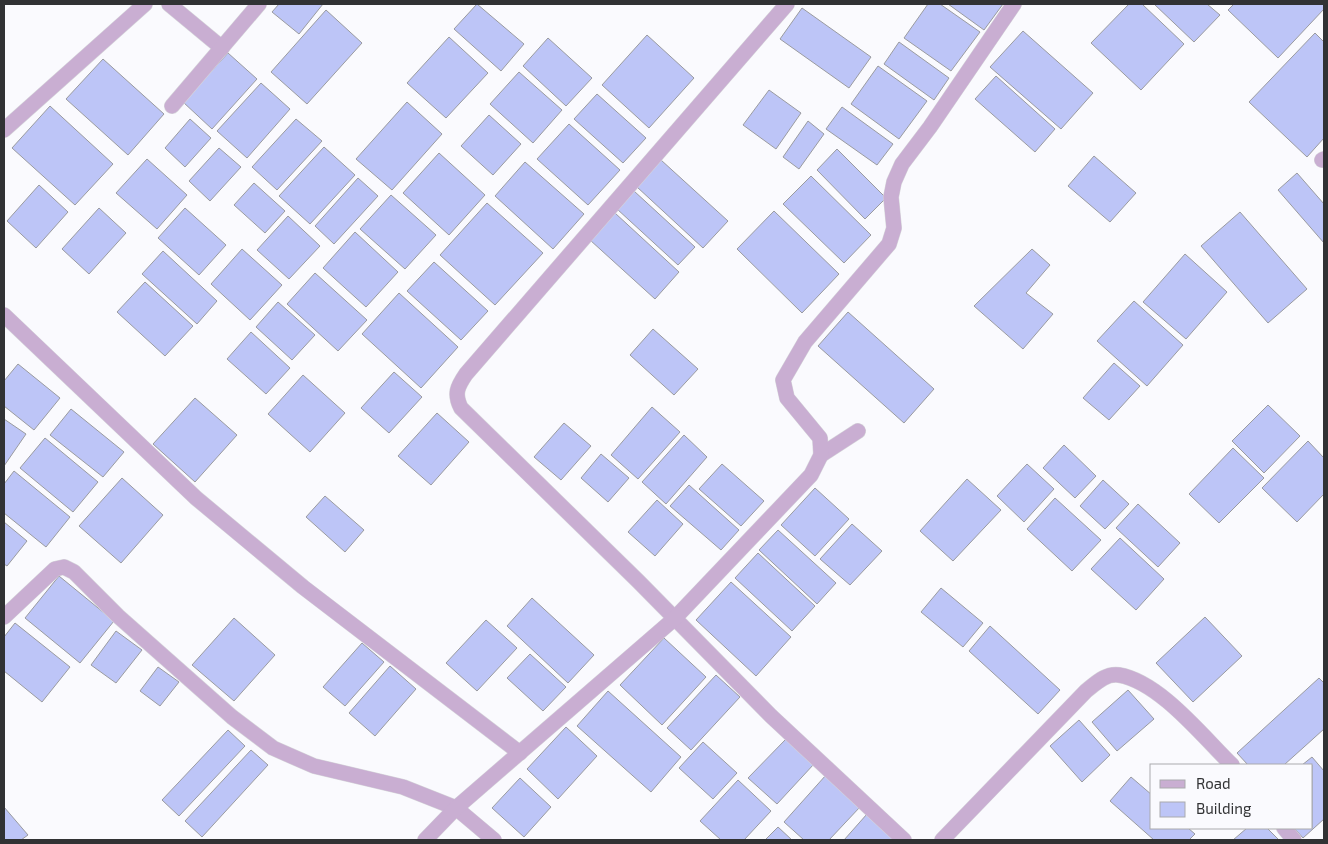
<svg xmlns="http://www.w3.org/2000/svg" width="1328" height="844" viewBox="0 0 1328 844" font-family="'Exo 2',sans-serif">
  <rect width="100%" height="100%" fill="#fafafe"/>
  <g fill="#bdc5f7" stroke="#9a9ba0">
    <polygon points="279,4 323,4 299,34 272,12"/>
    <polygon points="477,4 524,44 501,71 454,29"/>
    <polygon points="928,4 940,4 980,32 951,71 904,38"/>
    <polygon points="948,4 1003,4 984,30"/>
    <polygon points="1129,4 1142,4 1184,44 1141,90 1091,43"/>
    <polygon points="1154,4 1207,4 1220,15 1194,42"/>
    <polygon points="1234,4 1324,4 1324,9 1278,58 1228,10"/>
    <polygon points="802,8 871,57 849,88 780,39"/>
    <polygon points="326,10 362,43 307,104 271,72"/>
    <polygon points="1023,31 1093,93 1061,129 990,67"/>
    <polygon points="1315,33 1324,42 1324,138 1307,157 1249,102"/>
    <polygon points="647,35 694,78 649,128 602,85"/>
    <polygon points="449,37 488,73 446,118 407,83"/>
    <polygon points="548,38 592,78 566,106 523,66"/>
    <polygon points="899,42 949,78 934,100 884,64"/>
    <polygon points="228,53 257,79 212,129 183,102"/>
    <polygon points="103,59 164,114 128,155 66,99"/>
    <polygon points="878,66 927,101 899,139 851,104"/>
    <polygon points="519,72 562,110 533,143 490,104"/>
    <polygon points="996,76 1055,129 1035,152 975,99"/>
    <polygon points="261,83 290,109 247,158 217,131"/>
    <polygon points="769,90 801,113 776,149 743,125"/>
    <polygon points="597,94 646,138 623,163 574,119"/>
    <polygon points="407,102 442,134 392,190 356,159"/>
    <polygon points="50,106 113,164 75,205 12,148"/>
    <polygon points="842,107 893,144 877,165 826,129"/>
    <polygon points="489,115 521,144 493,175 461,146"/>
    <polygon points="190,119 211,138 185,167 165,148"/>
    <polygon points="296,119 322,141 277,190 252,167"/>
    <polygon points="808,121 824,134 799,169 783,157"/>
    <polygon points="569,124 620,170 588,205 537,159"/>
    <polygon points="324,147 355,175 310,224 279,196"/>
    <polygon points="219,148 241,167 210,201 189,181"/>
    <polygon points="837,149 886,198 865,219 817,170"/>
    <polygon points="439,153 485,195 449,235 403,193"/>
    <polygon points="1094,156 1136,193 1110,222 1068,186"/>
    <polygon points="147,159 187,195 157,229 116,193"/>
    <polygon points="661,160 728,221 703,248 637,187"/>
    <polygon points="525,162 584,214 553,249 495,196"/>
    <polygon points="1297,173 1324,204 1324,243 1278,190"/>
    <polygon points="811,176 871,235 844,263 783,204"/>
    <polygon points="358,178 378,196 334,244 315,226"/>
    <polygon points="254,183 285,211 265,233 234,205"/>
    <polygon points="39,185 68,212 36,248 7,221"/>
    <polygon points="634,191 695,247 678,265 617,209"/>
    <polygon points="391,195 436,235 405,269 360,229"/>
    <polygon points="487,203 543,253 495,305 440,255"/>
    <polygon points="99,208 126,233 89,274 62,249"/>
    <polygon points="185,208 226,245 199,275 158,238"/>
    <polygon points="774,211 839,274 802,313 737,249"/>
    <polygon points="1240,212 1307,289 1268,323 1201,246"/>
    <polygon points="615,213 679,272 655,299 590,240"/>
    <polygon points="288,216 320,246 289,279 257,250"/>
    <polygon points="355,232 398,272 366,307 323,268"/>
    <polygon points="242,249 282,285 250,320 211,284"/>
    <polygon points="1032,249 1050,265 1026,293 1053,314 1023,349 974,306"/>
    <polygon points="163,251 217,301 197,324 142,274"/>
    <polygon points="1185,254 1227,292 1186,339 1143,302"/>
    <polygon points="434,262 488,311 461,340 407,291"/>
    <polygon points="315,273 367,320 338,351 287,304"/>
    <polygon points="145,282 193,326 165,356 117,312"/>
    <polygon points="399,293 458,347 421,388 362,334"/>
    <polygon points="1134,301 1183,345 1147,386 1097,341"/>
    <polygon points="278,302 315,335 292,360 256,327"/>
    <polygon points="848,312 934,389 904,423 818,346"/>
    <polygon points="653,329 698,369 674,395 630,355"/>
    <polygon points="251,332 290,368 266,394 227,359"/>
    <polygon points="1114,363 1140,386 1109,420 1083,398"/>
    <polygon points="18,364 60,398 34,430 4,406 4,381"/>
    <polygon points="394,372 422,397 389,433 361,408"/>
    <polygon points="303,375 345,413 310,452 268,414"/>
    <polygon points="195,398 237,435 195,482 153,444"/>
    <polygon points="1268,405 1300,436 1264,473 1232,441"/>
    <polygon points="652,407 680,432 638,479 611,455"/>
    <polygon points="71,409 124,452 103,477 50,435"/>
    <polygon points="437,413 469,442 431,485 398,456"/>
    <polygon points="4,419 26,434 4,466"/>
    <polygon points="564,423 591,446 561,480 534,457"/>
    <polygon points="684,435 707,457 666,504 642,482"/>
    <polygon points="45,438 98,482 73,512 20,468"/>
    <polygon points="1308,441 1324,458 1324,494 1297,522 1262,488"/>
    <polygon points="1064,445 1096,476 1075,498 1043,468"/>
    <polygon points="1233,448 1264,478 1219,523 1189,494"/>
    <polygon points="601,454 629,478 608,502 581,478"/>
    <polygon points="722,464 764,501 741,526 699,489"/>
    <polygon points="1027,464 1054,489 1024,522 997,496"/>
    <polygon points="14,471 70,517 46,547 4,513 4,484"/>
    <polygon points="122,478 163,515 121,563 79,526"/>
    <polygon points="967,479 1001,510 953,561 920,531"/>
    <polygon points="1103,480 1129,504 1105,529 1080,506"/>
    <polygon points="689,485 739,530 721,550 670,506"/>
    <polygon points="815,488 849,519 815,556 781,525"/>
    <polygon points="325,496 364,530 345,552 306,517"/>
    <polygon points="1055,498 1101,540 1072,571 1027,529"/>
    <polygon points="657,500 683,524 655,556 628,532"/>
    <polygon points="1138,504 1180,543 1158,567 1116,528"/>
    <polygon points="4,522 27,541 7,566 4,564"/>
    <polygon points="852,524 882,551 850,585 820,559"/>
    <polygon points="778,530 836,583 817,604 759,550"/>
    <polygon points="1120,538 1164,579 1136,610 1091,569"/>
    <polygon points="758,553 815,606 792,631 735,578"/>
    <polygon points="59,576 114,621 80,663 25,618"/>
    <polygon points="731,582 791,637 756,676 696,620"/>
    <polygon points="941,588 983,623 963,647 921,612"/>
    <polygon points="532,598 594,655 568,683 507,626"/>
    <polygon points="1205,617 1242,656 1193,702 1156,663"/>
    <polygon points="234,618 275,655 234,701 192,665"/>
    <polygon points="486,620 517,648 477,691 446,663"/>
    <polygon points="15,623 70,667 42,702 4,671 4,637"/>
    <polygon points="990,626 1060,690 1038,714 969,651"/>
    <polygon points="116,631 142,650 116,683 91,665"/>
    <polygon points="664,638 706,677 662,725 620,685"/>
    <polygon points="362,643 384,662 345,706 323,687"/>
    <polygon points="530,654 566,687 543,711 507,678"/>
    <polygon points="390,666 416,689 375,736 349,713"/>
    <polygon points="158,667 179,682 160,706 140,691"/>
    <polygon points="716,675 740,697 691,750 667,728"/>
    <polygon points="1319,678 1324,683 1324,729 1284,765 1248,765 1237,753"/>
    <polygon points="1128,690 1154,719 1117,751 1092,722"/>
    <polygon points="608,691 681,757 651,792 577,726"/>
    <polygon points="1079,720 1110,755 1082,782 1050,746"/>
    <polygon points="566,727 597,756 558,799 527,769"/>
    <polygon points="228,730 245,746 179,816 162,800"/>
    <polygon points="786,739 814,764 777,804 748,778"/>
    <polygon points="703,742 737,773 713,799 679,768"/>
    <polygon points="251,750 268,765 202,837 185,821"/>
    <polygon points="1312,757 1324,771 1324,819 1303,838 1294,828 1312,828 1312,765 1302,765"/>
    <polygon points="826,775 860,807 829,840 804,840 784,822"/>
    <polygon points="1131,777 1152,795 1152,828 1188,828 1195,834 1189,840 1154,840 1110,801"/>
    <polygon points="520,778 551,807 524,837 492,808"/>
    <polygon points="738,780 771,811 744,840 721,840 700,821"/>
    <polygon points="4,807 28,835 21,840 4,840"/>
    <polygon points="867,814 896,840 844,840"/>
    <polygon points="778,827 792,840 765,840"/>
    <polygon points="1247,828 1267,828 1279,840 1233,840"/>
  </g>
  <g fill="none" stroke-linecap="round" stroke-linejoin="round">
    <defs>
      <g id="minor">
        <polyline points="169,4 222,48"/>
        <path d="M787,4L466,374C457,387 454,394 461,408L638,581L771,716L904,840"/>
        <polyline points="172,106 259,4"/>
        <polyline points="4,130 145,4"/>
        <polyline points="1322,160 1324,159"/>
        <polyline points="4,315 196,498 303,587 520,753"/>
        <polyline points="821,455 858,431"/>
        <polyline points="4,617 55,569 64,567 74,572 118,616 232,717 273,748 314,766 403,787 456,808 494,840"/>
        <polyline points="1284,828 1294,840"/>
        <polyline points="425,840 456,808 674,619 811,475 821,455 820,438 787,398 783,380 805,342 889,244 894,228 891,197 894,182 902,164 930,127 1014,4"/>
        <path d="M942,840L1086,691C1096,683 1106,673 1119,675C1160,682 1203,737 1232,765"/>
      </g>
    </defs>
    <use href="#minor" stroke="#d6d6da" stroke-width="16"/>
    <use href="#minor" stroke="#c9aed2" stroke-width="15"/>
  </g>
  <rect width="1328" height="844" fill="none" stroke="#313234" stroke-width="10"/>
  <rect x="1150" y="764" width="162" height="65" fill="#fafafe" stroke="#aaaaad"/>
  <rect x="1160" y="780" width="25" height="8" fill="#c9aed2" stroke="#aaaaad"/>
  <text x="1196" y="789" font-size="15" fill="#313234">Road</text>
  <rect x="1160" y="802" width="25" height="15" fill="#bdc5f7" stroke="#aaaaad"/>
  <text x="1196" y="814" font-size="15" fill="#313234">Building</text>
</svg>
